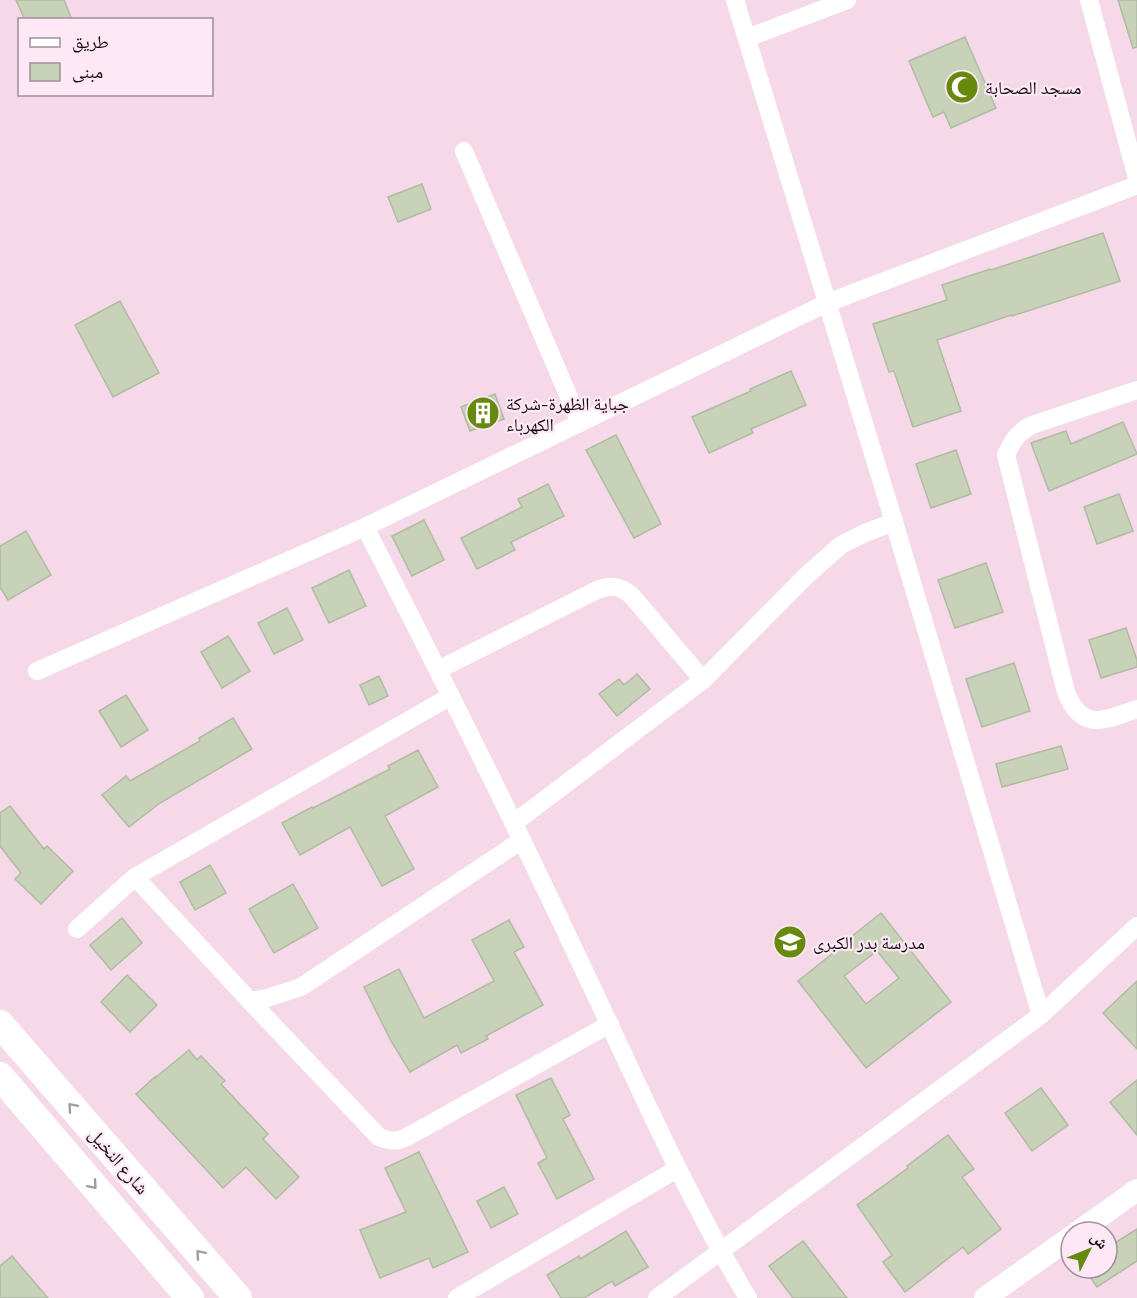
<svg xmlns="http://www.w3.org/2000/svg" width="1137" height="1298" viewBox="0 0 1137 1298" font-family="'Titillium Web','Noto Naskh Arabic',sans-serif">
  <rect width="100%" height="100%" fill="#f5d9e9"/>
  <g fill="#c7d2b8" stroke="#b1bba2" stroke-width="1.5" fill-rule="evenodd">
    <polygon points="16,0 64,0 72,20 25,20"/>
    <polygon points="1118,0 1137,0 1137,47 1133,48"/>
    <polygon points="965,37 996,108 951,128 944,112 933,117 909,61"/>
    <polygon points="422,184 431,209 398,222 388,197"/>
    <polygon points="1103,233 1120,281 1012,316 1011,315 937,340 961,411 913,427 894,371 889,372 873,324 947,300 942,285 990,269 991,270"/>
    <polygon points="120,301 159,373 113,397 75,325"/>
    <polygon points="791,371 806,405 751,429 753,433 709,453 692,417 751,391 750,389"/>
    <polygon points="495,394 504,419 470,431 461,407"/>
    <polygon points="1123,422 1137,454 1049,491 1031,443 1066,431 1071,444"/>
    <polygon points="616,435 661,524 634,538 586,450"/>
    <polygon points="956,450 971,494 931,508 916,464"/>
    <polygon points="548,484 564,516 511,542 515,550 477,569 461,538 522,507 518,499"/>
    <polygon points="1119,494 1133,531 1097,544 1084,507"/>
    <polygon points="424,520 444,560 412,576 392,536"/>
    <polygon points="26,531 51,575 8,600 0,587 0,546"/>
    <polygon points="986,563 1003,612 955,628 938,580"/>
    <polygon points="349,570 366,606 329,623 312,588"/>
    <polygon points="287,608 303,640 274,654 258,623"/>
    <polygon points="1126,628 1137,660 1137,667 1101,678 1089,640"/>
    <polygon points="228,636 250,671 222,688 201,652"/>
    <polygon points="1014,663 1030,711 982,727 966,679"/>
    <polygon points="637,674 650,689 617,716 599,694 619,679 624,685"/>
    <polygon points="379,676 388,696 369,705 360,685"/>
    <polygon points="126,695 148,730 121,747 99,711"/>
    <polygon points="233,718 252,749 160,803 129,827 102,795 126,776 130,781 200,741 199,738"/>
    <polygon points="1061,746 1068,769 1002,787 996,764"/>
    <polygon points="418,750 438,787 385,816 414,869 382,886 350,827 300,855 282,823 312,807 313,808 390,769 388,766"/>
    <polygon points="10,806 44,849 47,846 73,871 41,904 15,879 21,873 0,846 0,813"/>
    <polygon points="210,865 226,893 195,910 180,882"/>
    <polygon points="293,884 318,928 274,953 249,909"/>
    <path d="M881,913L951,1002L866,1068L798,981L847,942L846,941ZM877,951L899,978L866,1004L844,976Z"/>
    <polygon points="122,918 142,943 111,970 90,945"/>
    <polygon points="509,920 524,947 514,952 543,1005 486,1036 488,1039 461,1053 457,1045 410,1072 391,1041 364,987 399,969 424,1018 494,981 472,940"/>
    <polygon points="127,975 157,1005 130,1032 101,1002"/>
    <polygon points="1137,981 1137,1049 1103,1013"/>
    <polygon points="189,1050 197,1060 201,1056 225,1081 221,1084 268,1134 263,1139 299,1177 276,1199 246,1167 223,1188 136,1094 155,1077 155,1078"/>
    <polygon points="551,1078 570,1115 563,1119 594,1179 557,1199 538,1163 547,1158 516,1095"/>
    <polygon points="1137,1080 1137,1135 1110,1102"/>
    <polygon points="1041,1088 1068,1125 1032,1151 1005,1113"/>
    <polygon points="948,1135 974,1169 962,1177 1001,1229 968,1254 963,1247 905,1292 883,1262 892,1255 857,1205 908,1168 907,1166"/>
    <polygon points="419,1152 468,1252 433,1268 429,1258 380,1278 360,1230 406,1212 385,1168"/>
    <polygon points="504,1187 518,1214 491,1228 477,1201"/>
    <polygon points="1137,1229 1137,1261 1097,1287 1084,1268 1107,1268 1107,1248"/>
    <polygon points="626,1231 648,1267 615,1286 612,1281 584,1298 561,1298 547,1275 579,1256 580,1259"/>
    <polygon points="803,1241 847,1298 793,1298 769,1266"/>
    <polygon points="12,1256 48,1298 0,1298 0,1266"/>
  </g>
  <g fill="none" stroke-linecap="round" stroke-linejoin="round">
    <g stroke="#fff" stroke-width="18">
      <polyline points="735,0 894,522 1041,1015"/>
      <polyline points="1089,0 1137,178"/>
      <polyline points="747,38 847,0"/>
      <polyline points="464,151 580,423"/>
      <path d="M1137,390L1032,425C1017,433 1013,440 1006,455L1066,692C1082,733 1105,720 1137,709"/>
      <path d="M365,527C439,671 511,815 580,962C634,1075 683,1190 748,1298"/>
      <path d="M438,670L597,590C611,584 621,586 632,596L703,680"/>
      <polyline points="37,671 365,527 827,303 1137,185"/>
      <polyline points="514,823 703,680 807,575 841,545 865,533 894,522"/>
      <polyline points="135,877 250,1001 267,998 301,987 522,840"/>
      <polyline points="77,929 135,877 451,696"/>
      <path d="M250,1001L379,1137C396,1144 401,1140 416,1132L610,1024"/>
      <polyline points="457,1298 677,1169"/>
      <polyline points="657,1298 1041,1015 1137,926"/>
    </g>
    <g stroke="#fff" stroke-width="22">
      <polyline points="1078,1232 1137,1190"/>
      <polyline points="985,1298 1071,1237"/>
    </g>
    <g stroke="#fff" stroke-width="28">
      <polyline points="0,1024 238,1298"/>
      <polyline points="0,1076 190,1298"/>
    </g>
  </g>
  <defs><path id="oneway-chevron" d="M-2-3.5L2.5 0L-2 3.5" fill="none" stroke-width="1.6" stroke-linecap="round" stroke-linejoin="round" transform="scale(1.5)"/></defs>
  <g stroke="#a09d9f">
    <use href="#oneway-chevron" transform="translate(72 1107) rotate(-131)"/>
    <use href="#oneway-chevron" transform="translate(93 1185) rotate(49)"/>
    <use href="#oneway-chevron" transform="translate(200 1254) rotate(-131)"/>
  </g>
  <defs>
    <symbol id="mosque-disc" viewBox="-11 -11 22 22"><circle r="9.5" fill="#66890e" stroke="#ffe8f5"/><path d="M3.5-4.9A6 6 0 1 0 3.5 4.9A5 5 0 1 1 3.5-4.9Z" fill="#fff"/></symbol>
    <symbol id="building-disc" viewBox="-11 -11 22 22"><circle r="9.5" fill="#66890e" stroke="#ffe8f5"/><path d="M-4-6H4V6H1V3H-1V6H-4ZM-2.5-4.3h1.7v1.8h-1.7ZM.8-4.3h1.7v1.8H.8ZM-2.5-1h1.7V.8h-1.7ZM.8-1h1.7V.8H.8Z" fill="#fff"/></symbol>
    <symbol id="school-disc" viewBox="-11 -11 22 22"><circle r="9.5" fill="#66890e" stroke="#ffe8f5"/><path d="M0-5L7-2L0 1L-7-2ZM-4 1L0 2.5L4 1V4Q0 6-4 4Z" fill="#fff"/></symbol>
  </defs>
  <g fill-rule="evenodd">
    <use href="#mosque-disc" x="943" y="68" width="38" height="38"/>
    <use href="#building-disc" x="464" y="394" width="38" height="38"/>
    <use href="#school-disc" x="771" y="923" width="38" height="38"/>
  </g>
  <g text-anchor="middle" dominant-baseline="central" stroke-width="4.5" stroke-linejoin="round" paint-order="stroke">
    <g font-size="18" fill="#11090e" stroke="#ffe8f5" text-anchor="start">
      <text x="985" y="87">مسجد الصحابة</text>
      <text x="506" y="403">جباية الظهرة-شركة<tspan x="506" dy="21">الكهرباء</tspan></text>
      <text x="813" y="942">مدرسة بدر الكبرى</text>
    </g>
    <g font-size="18" fill="#11090e" stroke="#ffe8f5">
      <text transform="translate(119 1161) rotate(49)">شارع النخيل</text>
    </g>
  </g>
  <rect x="18" y="18" width="195" height="78" fill="#ffe8f5" stroke="#a08f99" stroke-width="1.5"/>
  <rect x="30" y="38" width="30" height="9" fill="#ffffff" stroke="#a08f99" stroke-width="1.5"/>
  <text x="72" y="48" font-size="18" fill="#11090e">طريق</text>
  <rect x="30" y="63" width="30" height="18" fill="#c7d2b8" stroke="#a08f99" stroke-width="1.5"/>
  <text x="72" y="78" font-size="18" fill="#11090e">مبنى</text>
  <g transform="translate(1089 1250) rotate(47)"><circle r="28" fill="#ffe8f5" stroke="#a08f99" stroke-width="1.5"/>
  <path d="M0-4.5L10 22L0 15L-10 22Z" fill="#66890e"/>
  <text y="-9" font-size="16" font-weight="bold" text-anchor="middle" fill="#11090e">ش</text>
  </g>
</svg>
